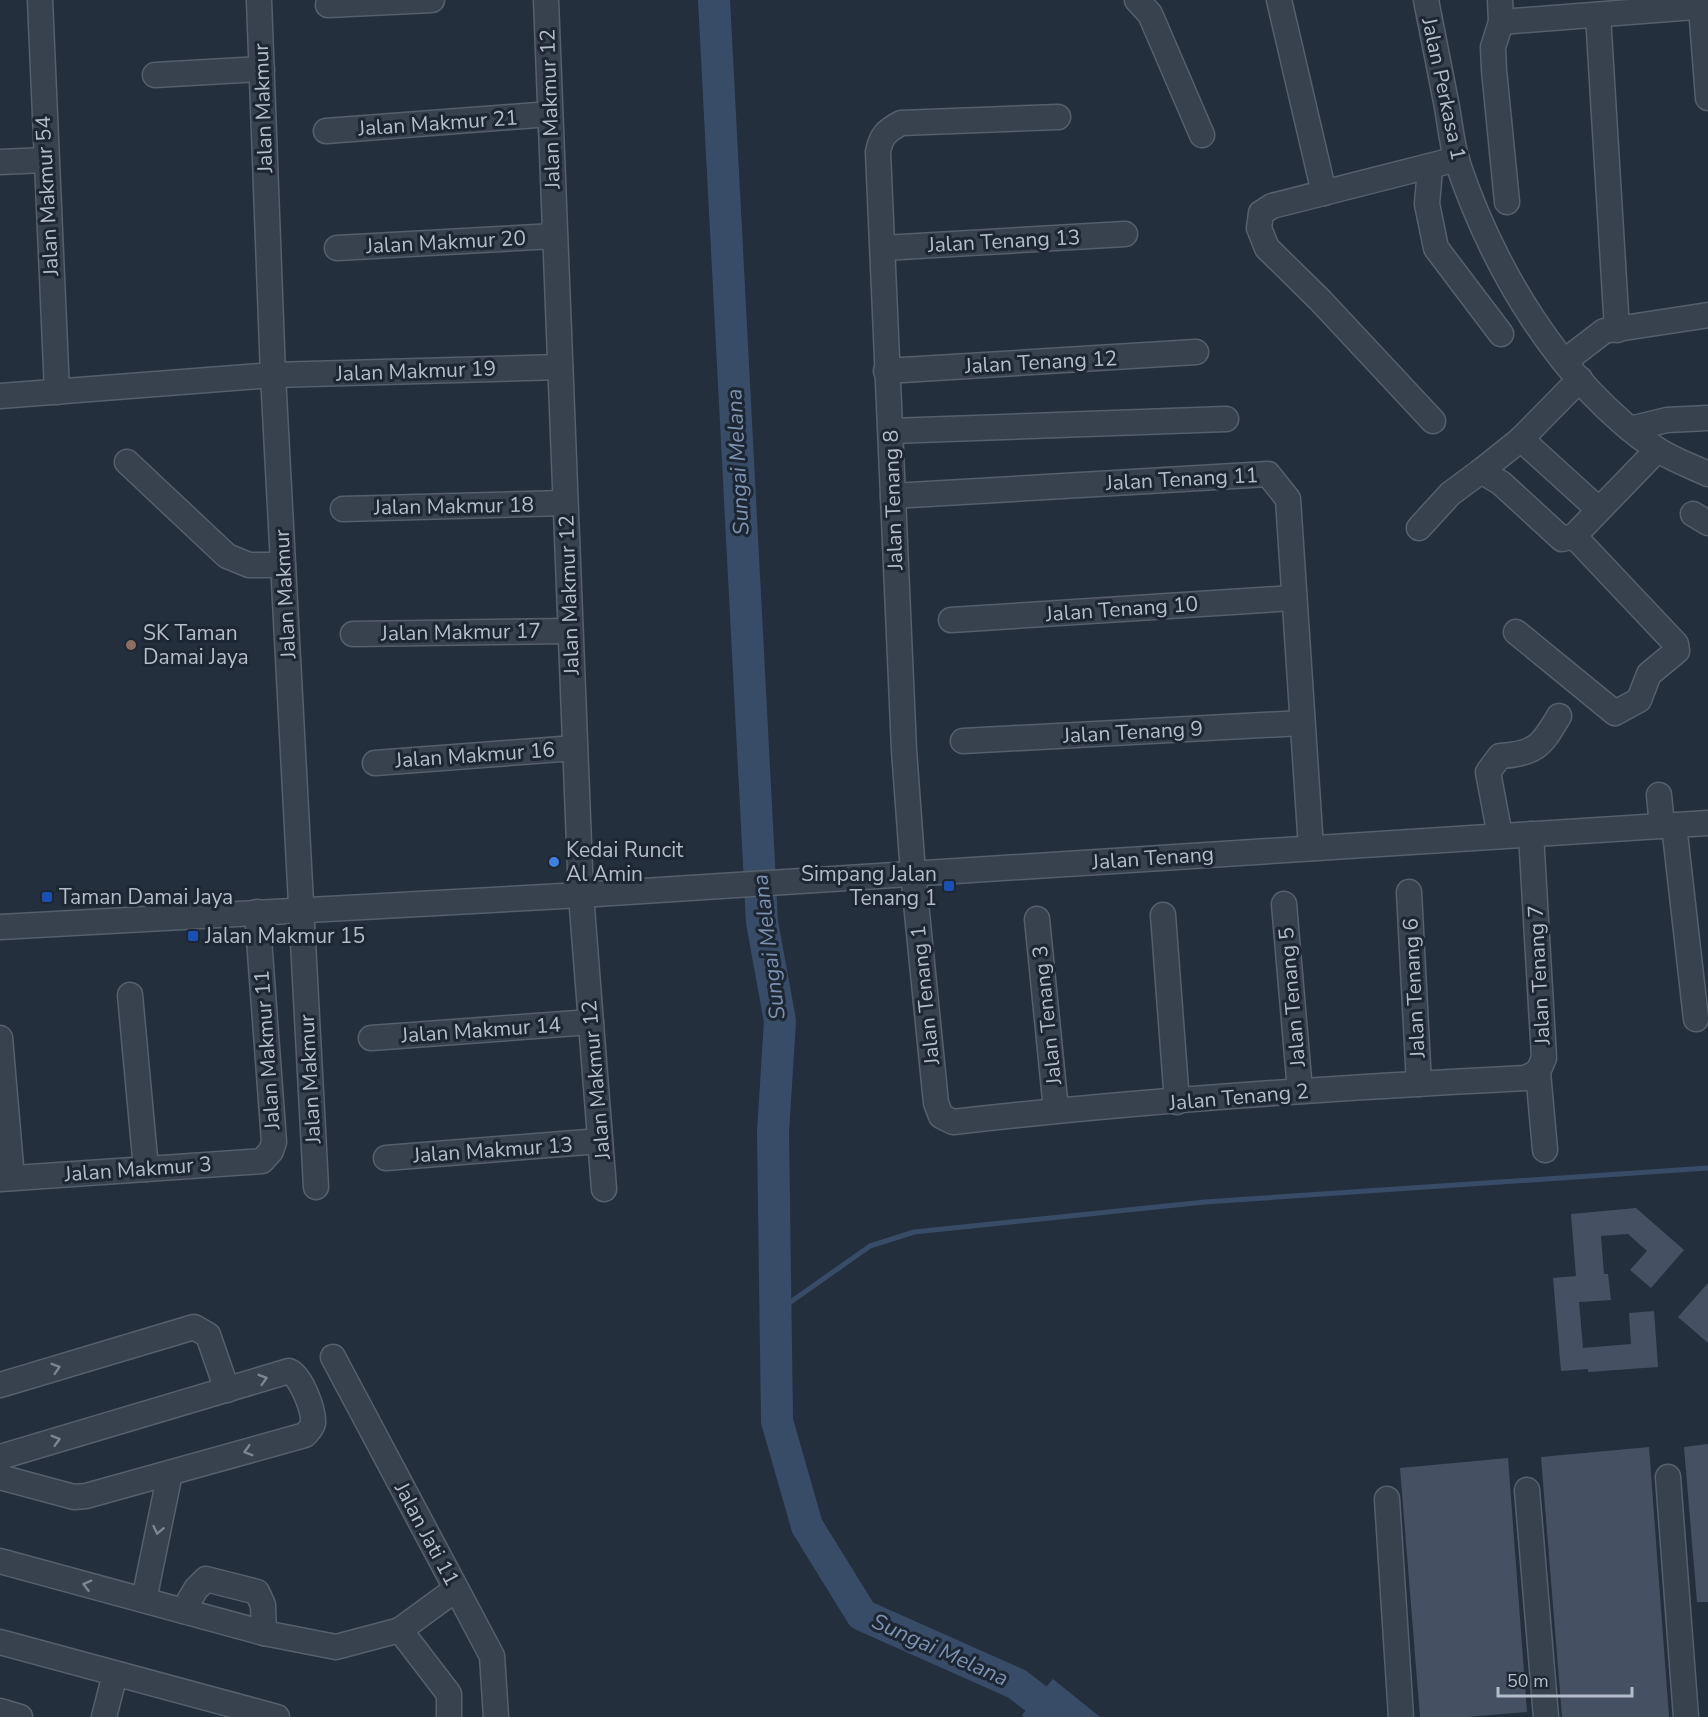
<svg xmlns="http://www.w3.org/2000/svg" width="1708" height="1717" viewBox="0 0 1708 1717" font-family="'Nunito Sans',sans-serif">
  <rect width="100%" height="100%" fill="#242f3e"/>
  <polygon fill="#394c67" points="1053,1679 1100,1717 1024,1717 1022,1715"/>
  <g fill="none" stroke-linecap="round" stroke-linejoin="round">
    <polyline stroke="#394c67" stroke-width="5" points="775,1313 870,1246 914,1232 1205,1202 1708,1168"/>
    <polyline stroke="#394c67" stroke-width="32" points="714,0 762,922 780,1021 773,1132 777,1421 807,1526 862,1615 1017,1684 1060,1717"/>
  </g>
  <g fill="#455162">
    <polygon points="1636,1208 1684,1250 1651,1288 1630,1270 1647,1251 1628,1234 1601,1236 1604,1274 1608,1274 1611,1300 1579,1302 1583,1348 1631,1344 1629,1313 1654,1311 1658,1367 1588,1372 1588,1369 1561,1371 1553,1278 1576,1276 1571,1214"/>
    <polygon points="1708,1283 1708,1343 1678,1317"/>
    <polygon points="1708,1444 1708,1602 1697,1602 1684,1447"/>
    <polygon points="1649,1447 1669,1717 1562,1717 1541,1457"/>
    <polygon points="1508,1458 1527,1712 1467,1717 1420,1717 1400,1468"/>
  </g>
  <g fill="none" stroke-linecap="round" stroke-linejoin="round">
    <defs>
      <g id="minor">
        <polyline points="40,0 57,392"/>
        <polyline points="259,0 273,375 316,1187"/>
        <polyline points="546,0 581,895 604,1189"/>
        <polyline points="1137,0 1150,14 1202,135"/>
        <polyline points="1279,0 1324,193"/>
        <path d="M1426,0C1433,36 1440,71 1447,107C1450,125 1452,144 1457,161C1493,269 1560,382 1655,448C1671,459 1691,466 1708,474"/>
        <polyline points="1500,0 1501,22 1493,47 1494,70 1507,202"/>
        <polyline points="328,5 432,0"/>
        <polyline points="1701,7 1708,98"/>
        <polyline points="1598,15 1617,330"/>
        <polyline points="1501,22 1708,6"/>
        <polyline points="155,75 262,69"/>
        <path d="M1058,117L901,123C886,131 881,136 878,152L904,750L913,873L936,1103L941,1116L953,1122C1143,1100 1334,1088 1525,1078L1538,1072"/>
        <polyline points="326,131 550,114"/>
        <polyline points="0,162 45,160"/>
        <polyline points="1430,168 1427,204 1436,248 1501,334"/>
        <polyline points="337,248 555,236"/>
        <polyline points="883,248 1125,234"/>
        <polyline points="1565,361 1604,331 1708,315"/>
        <polyline points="886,371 1196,352"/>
        <polyline points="1580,379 1521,439 1481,471 1501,483 1562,539 1574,536 1657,450"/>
        <polyline points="0,396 273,375 560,367"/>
        <polyline points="1433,421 1320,300 1267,248 1259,228 1261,213 1272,206 1457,159"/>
        <polyline points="1630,429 1667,420 1708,418"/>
        <polyline points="891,431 1226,419"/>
        <polyline points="1521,439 1598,509"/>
        <polyline points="127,462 227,556 249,565 283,565"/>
        <polyline points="893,496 1268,474 1288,499 1311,848"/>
        <polyline points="343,509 565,503"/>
        <polyline points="1693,514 1708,523"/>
        <polyline points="1419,528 1450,494 1481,471"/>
        <polyline points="951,620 1293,598"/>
        <polyline points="1516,632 1615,713 1639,700 1649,674 1677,651 1676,644 1574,536"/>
        <polyline points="353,634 570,631"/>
        <polyline points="963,741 1302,723"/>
        <polyline points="375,763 575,748"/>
        <polyline points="1659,795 1662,826"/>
        <polyline points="1674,825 1696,1019"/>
        <polyline points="1531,834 1544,1058 1538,1072 1545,1150"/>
        <path d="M1500,836L1488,772L1500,756C1536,754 1542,745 1559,716"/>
        <polyline points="1409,892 1419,1084"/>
        <polyline points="1284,904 1300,1091"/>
        <polyline points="1163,915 1177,1102"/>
        <polyline points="1037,919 1056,1110"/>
        <polyline points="0,927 581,895 1708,823"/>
        <polyline points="130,995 146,1169"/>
        <polyline points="0,1038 12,1178"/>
        <polyline points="371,1038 591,1022"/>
        <polyline points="386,1158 600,1141"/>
        <polyline points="0,1179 262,1161 271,1151 274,1142 257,912"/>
        <polyline points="333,1357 492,1656 496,1717"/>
        <polyline points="0,1385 194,1327 208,1335 227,1390"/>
        <path d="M0,1457L289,1371C301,1376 314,1410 313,1423C312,1428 308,1431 305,1435L86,1496L74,1497L0,1477"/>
        <polyline points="1668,1477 1686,1717"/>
        <polyline points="1527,1490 1546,1717"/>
        <polyline points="1387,1499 1401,1717"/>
        <polyline points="0,1561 264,1633 336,1647 400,1630 456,1589"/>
        <polyline points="144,1600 170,1473"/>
        <polyline points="183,1611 196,1589 206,1579 257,1592 263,1605 264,1633"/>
        <polyline points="400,1630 449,1694 449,1717"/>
        <polyline points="0,1642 277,1717"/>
        <polyline points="0,1711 20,1717"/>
        <polyline points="104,1717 115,1674"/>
      </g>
    </defs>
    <use href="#minor" stroke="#565f6c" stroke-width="27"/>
    <use href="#minor" stroke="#38414e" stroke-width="24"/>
  </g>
  <defs><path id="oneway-chevron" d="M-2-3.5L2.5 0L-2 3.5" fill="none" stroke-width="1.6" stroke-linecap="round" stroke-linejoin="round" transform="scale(1.5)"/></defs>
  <g stroke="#7c8592">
    <use href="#oneway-chevron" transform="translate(56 1368) rotate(-17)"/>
    <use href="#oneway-chevron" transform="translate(263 1379) rotate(-17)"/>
    <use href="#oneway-chevron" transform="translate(56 1440) rotate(-16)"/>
    <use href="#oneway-chevron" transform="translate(248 1451) rotate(164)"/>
    <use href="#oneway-chevron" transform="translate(158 1530) rotate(102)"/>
    <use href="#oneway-chevron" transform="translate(87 1585) rotate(-165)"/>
  </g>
  <circle fill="#8d6e63" stroke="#1d2633" stroke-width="2" cx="131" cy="645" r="6"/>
  <circle fill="#3f7fe0" stroke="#1d2633" stroke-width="2" cx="554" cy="862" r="6"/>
  <g fill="#1a4fb4" stroke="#1d2633" stroke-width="2">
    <rect x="943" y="880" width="12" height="12" rx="3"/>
    <rect x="41" y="891" width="12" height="12" rx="3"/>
    <rect x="187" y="930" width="12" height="12" rx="3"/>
  </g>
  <g text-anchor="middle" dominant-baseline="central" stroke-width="6" stroke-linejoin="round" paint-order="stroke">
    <g font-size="21" fill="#b4bcc9" stroke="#1d2633">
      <text transform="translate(1444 89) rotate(78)">Jalan Perkasa 1</text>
      <text transform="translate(263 108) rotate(-92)">Jalan Makmur</text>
      <text transform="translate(550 109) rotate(-92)">Jalan Makmur 12</text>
      <text transform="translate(438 123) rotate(-4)">Jalan Makmur 21</text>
      <text transform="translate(47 196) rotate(-93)">Jalan Makmur 54</text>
      <text transform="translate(1004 241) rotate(-3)">Jalan Tenang 13</text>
      <text transform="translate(446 242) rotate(-3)">Jalan Makmur 20</text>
      <text transform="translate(1041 362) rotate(-3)">Jalan Tenang 12</text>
      <text transform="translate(416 371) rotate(-2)">Jalan Makmur 19</text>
      <text transform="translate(1182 479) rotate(-3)">Jalan Tenang 11</text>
      <text transform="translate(893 500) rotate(-92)">Jalan Tenang 8</text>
      <text transform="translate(454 506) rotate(-1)">Jalan Makmur 18</text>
      <text transform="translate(285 594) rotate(-93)">Jalan Makmur</text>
      <text transform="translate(569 595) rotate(-92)">Jalan Makmur 12</text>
      <text transform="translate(1122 609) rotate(-4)">Jalan Tenang 10</text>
      <text transform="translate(461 632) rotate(-1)">Jalan Makmur 17</text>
      <text transform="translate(1133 732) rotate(-3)">Jalan Tenang 9</text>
      <text transform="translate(475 755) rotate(-4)">Jalan Makmur 16</text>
      <text transform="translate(1153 858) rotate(-4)">Jalan Tenang</text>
      <text transform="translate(1539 975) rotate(-93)">Jalan Tenang 7</text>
      <text transform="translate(1414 988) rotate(-93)">Jalan Tenang 6</text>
      <text transform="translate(925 995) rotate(-96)">Jalan Tenang 1</text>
      <text transform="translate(1292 997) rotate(-95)">Jalan Tenang 5</text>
      <text transform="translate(1047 1015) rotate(-96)">Jalan Tenang 3</text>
      <text transform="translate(481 1030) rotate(-4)">Jalan Makmur 14</text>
      <text transform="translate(267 1050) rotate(-94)">Jalan Makmur 11</text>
      <text transform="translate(310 1079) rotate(-93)">Jalan Makmur</text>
      <text transform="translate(596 1080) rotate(-95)">Jalan Makmur 12</text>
      <text transform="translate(1239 1097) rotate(-5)">Jalan Tenang 2</text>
      <text transform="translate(493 1150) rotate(-4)">Jalan Makmur 13</text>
      <text transform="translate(138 1169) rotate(-4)">Jalan Makmur 3</text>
      <text transform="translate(427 1534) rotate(62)">Jalan Jati 11</text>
    </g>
    <g font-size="21" fill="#b4bcc9" stroke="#1d2633" text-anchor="start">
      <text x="143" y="633">SK Taman<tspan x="143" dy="24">Damai Jaya</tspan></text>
      <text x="566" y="850">Kedai Runcit<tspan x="566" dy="24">Al Amin</tspan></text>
      <text x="937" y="874" text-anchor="end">Simpang Jalan<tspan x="937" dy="24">Tenang 1</tspan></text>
      <text x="59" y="897">Taman Damai Jaya</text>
      <text x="205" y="936">Jalan Makmur 15</text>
    </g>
    <g font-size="22" font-style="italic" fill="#7c92b1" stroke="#1d2633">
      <text transform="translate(738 462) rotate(-93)">Sungai Melana</text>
      <text transform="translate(769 947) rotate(-97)">Sungai Melana</text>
      <text transform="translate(940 1650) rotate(24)">Sungai Melana</text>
    </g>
  </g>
  <path d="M1498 1687v9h134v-9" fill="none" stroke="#b4bcc9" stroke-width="3"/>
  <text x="1507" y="1687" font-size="18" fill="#b4bcc9" stroke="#1d2633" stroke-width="4.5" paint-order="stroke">50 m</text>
</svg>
